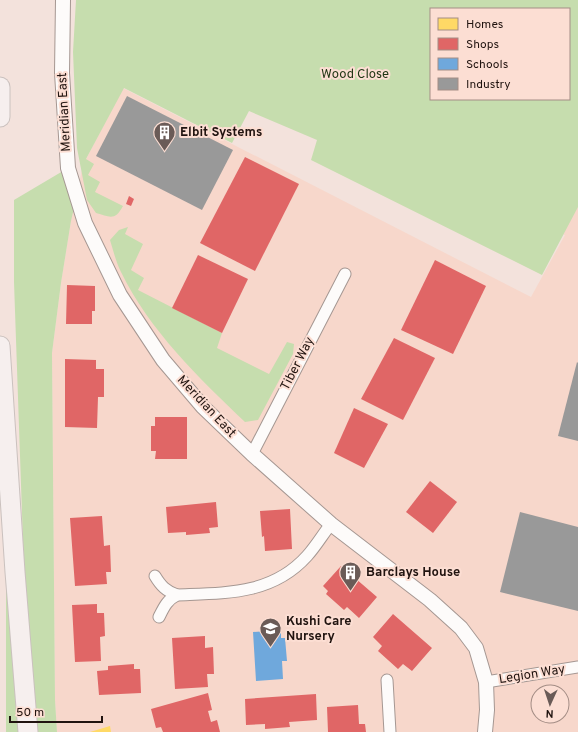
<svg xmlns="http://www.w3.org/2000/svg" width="578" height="732" viewBox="0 0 578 732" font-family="Overpass,sans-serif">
  <rect width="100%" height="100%" fill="#f3e2dc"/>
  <path fill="#f7d7cb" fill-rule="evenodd" d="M123,88L531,297L565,235L556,232L578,192V732H57L55,700L52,353L61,283L71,221L83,165ZM538,692H562V716H538Z"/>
  <g fill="#c6ddae" fill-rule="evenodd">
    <path d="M76,0H578V207L542,275L311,160L317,140L249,111L232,143L124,88L86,159L94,164L88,175L100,182L95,192L123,206C115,221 110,217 96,213L87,200L77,148L73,52ZM431,9H569V99H431Z"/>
    <polygon points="68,168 77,195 71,221 61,283 52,353 55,700 57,732 37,732 24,571 14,282 14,200"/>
    <path d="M128,227L125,234L143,244L131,270L144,278L138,290L222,333L217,348L269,374L287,342L294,344L293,354L258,420L245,422C199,378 149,330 121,272C116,262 113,250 110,240L119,230Z"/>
    <polygon points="6,574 28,732 6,732"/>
  </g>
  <polygon fill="#ffd966" points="110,726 111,732 90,732"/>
  <g fill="#e06666">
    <polygon points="245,157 299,184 255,271 200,243"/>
    <polygon points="129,196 134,199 131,206 126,204"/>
    <polygon points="198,255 248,279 222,333 172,308"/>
    <polygon points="435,260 486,286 453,354 401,330"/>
    <polygon points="67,285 95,286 95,311 92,311 92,324 66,324"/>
    <polygon points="394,338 435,358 403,420 361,399"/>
    <polygon points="65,359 96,360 96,369 104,369 104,397 98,397 97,428 65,427"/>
    <polygon points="354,408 388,424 364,468 334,453"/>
    <polygon points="155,417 187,417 187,459 155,459 156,451 151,451 151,426 155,426"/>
    <polygon points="430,481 457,502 433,533 406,512"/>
    <polygon points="216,502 218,527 209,528 210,533 186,535 186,532 168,533 166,507"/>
    <polygon points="290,509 292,549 265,551 264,536 262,537 260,511"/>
    <polygon points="102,516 104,546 110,545 111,572 106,572 107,584 75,586 70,518"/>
    <polygon points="341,566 377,597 359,618 347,607 344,610 326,594 328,591 323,586"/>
    <polygon points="97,604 97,613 104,613 105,636 100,637 101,661 75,662 72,605"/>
    <polygon points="393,614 432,648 412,671 403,664 398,669 378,651 382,646 373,637"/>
    <polygon points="205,636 205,648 213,647 214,674 207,674 208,687 175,689 172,638"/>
    <polygon points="134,664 134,669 140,669 141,693 99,695 97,671 108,670 108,666"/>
    <polygon points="208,693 212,710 208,711 211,722 217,720 220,732 163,732 161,727 156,728 151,709"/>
    <polygon points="316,694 317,720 289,722 290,727 265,729 265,724 246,725 245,699"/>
    <polygon points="358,705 359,724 365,724 366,732 328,732 327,707"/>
  </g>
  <polygon fill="#6fa8dc" points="281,630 281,638 285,638 287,661 282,661 283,679 256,681 253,632"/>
  <g fill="#999">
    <polygon points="127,96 233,150 202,210 96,156"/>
    <polygon points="577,362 578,363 578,441 558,436"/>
    <polygon points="520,512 578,527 578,611 500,592"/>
  </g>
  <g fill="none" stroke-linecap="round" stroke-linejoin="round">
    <defs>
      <g id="minor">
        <polyline points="252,454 345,274"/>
        <path d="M155,576C161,586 166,591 177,595"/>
        <path d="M159,617C164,607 167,600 177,595C225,593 272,595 307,556C316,546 323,534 331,524"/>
        <polyline points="387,680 390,732"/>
        <polyline points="486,682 578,667"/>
      </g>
      <polyline id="tertiary" points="63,0 62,73 68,168 85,223 120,295 163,360 203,407 252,454 331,524 430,600 461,628 476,648 486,682 487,710 485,732"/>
      <g id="trunk">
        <polyline points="0,87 0,117"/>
        <polyline points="0,346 15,572 28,732"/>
      </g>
    </defs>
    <use href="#minor" stroke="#a59792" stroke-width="13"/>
    <use href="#tertiary" stroke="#a59792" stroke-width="16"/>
    <use href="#trunk" stroke="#cac1be" stroke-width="21"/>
    <use href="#minor" stroke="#fdfbfa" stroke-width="11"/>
    <use href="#tertiary" stroke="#fdfbfa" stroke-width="14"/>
    <use href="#trunk" stroke="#f6efee" stroke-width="19"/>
  </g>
  <defs>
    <symbol id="building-pin" viewBox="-11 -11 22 30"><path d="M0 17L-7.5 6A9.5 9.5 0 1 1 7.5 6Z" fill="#6a5b57" stroke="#fcded3"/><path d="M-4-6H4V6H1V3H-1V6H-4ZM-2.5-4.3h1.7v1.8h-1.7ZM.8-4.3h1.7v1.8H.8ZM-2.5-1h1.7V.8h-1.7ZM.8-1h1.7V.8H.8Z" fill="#fff"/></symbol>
    <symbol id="school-pin" viewBox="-11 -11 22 30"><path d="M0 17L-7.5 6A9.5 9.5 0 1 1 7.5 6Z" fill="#6a5b57" stroke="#fcded3"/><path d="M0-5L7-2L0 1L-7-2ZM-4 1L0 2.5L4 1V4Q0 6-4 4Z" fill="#fff"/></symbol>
  </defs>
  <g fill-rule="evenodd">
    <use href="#building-pin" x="152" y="120" width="25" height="34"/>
    <use href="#building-pin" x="338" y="560" width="25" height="34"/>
    <use href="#school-pin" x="258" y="616" width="25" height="34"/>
  </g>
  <g text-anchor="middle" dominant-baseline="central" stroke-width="4" stroke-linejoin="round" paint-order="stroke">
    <g font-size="13" fill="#1e3412" stroke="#fcded3">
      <text x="355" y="75">Wood Close</text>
    </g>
    <g font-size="13" fill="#20130f" stroke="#fcded3">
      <text transform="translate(65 112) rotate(-93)">Meridian East</text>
      <text transform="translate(298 364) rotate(-63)">Tiber Way</text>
      <text transform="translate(206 407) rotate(47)">Meridian East</text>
      <text transform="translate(532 675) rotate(-9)">Legion Way</text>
    </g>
    <g font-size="13" font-weight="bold" fill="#20130f" stroke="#fcded3" text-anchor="start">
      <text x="180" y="133">Elbit Systems</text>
      <text x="366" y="573">Barclays House</text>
      <text x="286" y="622">Kushi Care<tspan x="286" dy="15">Nursery</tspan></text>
    </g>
  </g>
  <rect x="430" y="8" width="140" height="92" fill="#fcded3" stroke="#a48d85"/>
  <rect x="438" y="18" width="20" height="12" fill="#ffd966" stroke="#a48d85"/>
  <text x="466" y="28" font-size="12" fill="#20130f">Homes</text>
  <rect x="438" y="38" width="20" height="12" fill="#e06666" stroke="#a48d85"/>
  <text x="466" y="48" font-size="12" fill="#20130f">Shops</text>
  <rect x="438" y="58" width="20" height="12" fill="#6fa8dc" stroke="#a48d85"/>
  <text x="466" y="68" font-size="12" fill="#20130f">Schools</text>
  <rect x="438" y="78" width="20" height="12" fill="#999999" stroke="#a48d85"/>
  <text x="466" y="88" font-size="12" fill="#20130f">Industry</text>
  <g transform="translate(550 704) rotate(183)"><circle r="19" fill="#fcded3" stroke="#a48d85"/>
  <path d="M0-3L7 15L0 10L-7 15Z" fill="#6a5b57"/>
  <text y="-6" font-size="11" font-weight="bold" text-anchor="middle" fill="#20130f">N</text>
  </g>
  <path d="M10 716v6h92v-6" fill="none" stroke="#20130f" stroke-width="2"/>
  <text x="16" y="716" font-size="12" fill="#20130f" stroke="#fcded3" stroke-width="3" paint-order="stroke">50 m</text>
</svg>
